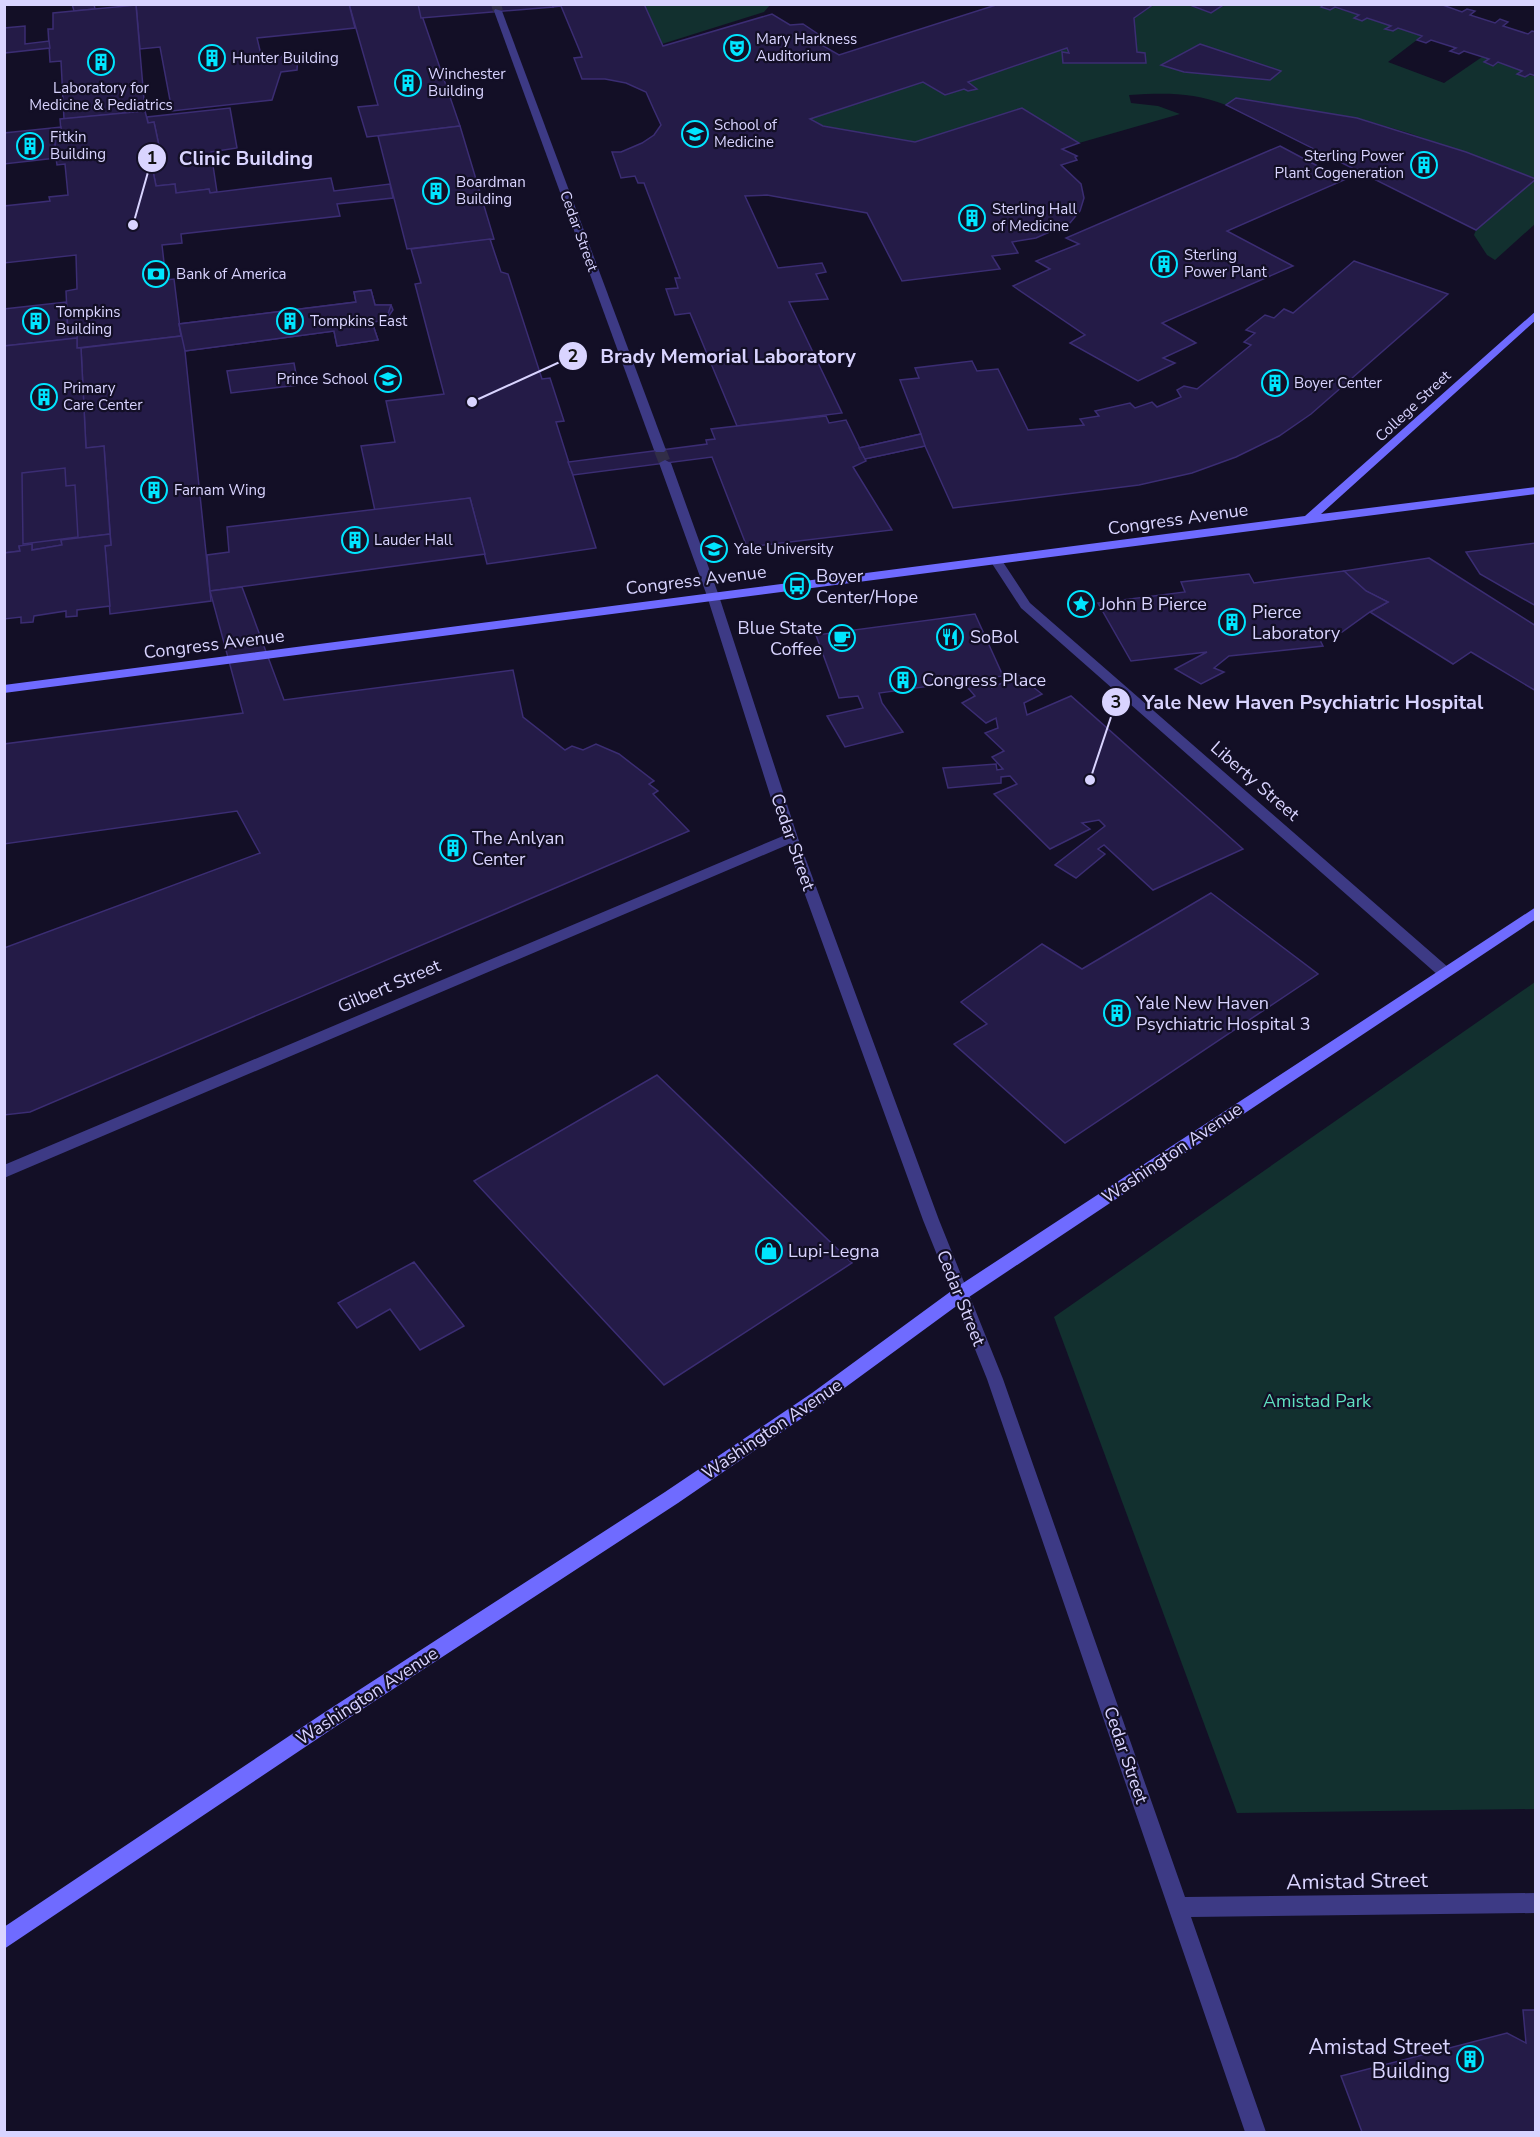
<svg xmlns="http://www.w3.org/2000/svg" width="1540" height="2137" viewBox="0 0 1540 2137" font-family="'Nunito Sans',sans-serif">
  <rect width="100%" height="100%" fill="#130f26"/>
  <g fill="#12302f" fill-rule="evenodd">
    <polygon points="644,5 770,5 764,12 662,44"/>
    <path d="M1154,5H1187L1211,13L1225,5H1325L1359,15L1354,18L1362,21L1367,18L1391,26L1386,29L1393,31L1398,28L1422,36L1388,62L1444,83L1482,57L1489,59L1485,63L1493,66L1498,62L1522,71L1518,74L1535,76V178L1409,133L1357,118L1237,98L1226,105C1192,92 1165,93 1129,95L1131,103L1158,106L1180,114L1079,143L1022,108L915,142L823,126L810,119L923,82L945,95L964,89L969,91L976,88L968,82L1067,48L1069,53H1063V63H1146L1145,53L1137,52L1134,18ZM1200,44L1280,71L1162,65Z"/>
    <polygon points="1535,179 1535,224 1495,260 1487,255 1474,235 1476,230"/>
    <polygon points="1535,982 1535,1809 1237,1813 1054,1317"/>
  </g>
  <g fill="#241b47" stroke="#3b2d73" stroke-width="1.5">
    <polygon points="72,4 94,4 95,9 74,11"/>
    <polygon points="349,4 418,4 460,126 367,137 358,107 378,105"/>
    <polygon points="349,4 355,28 257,38 262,59 298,55 297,70 281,72 272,100 172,111 160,47 140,49 136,4"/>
    <polygon points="418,4 552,4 553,7 421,18"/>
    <polygon points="552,4 644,4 663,46 772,14 790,25 803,24 824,38 818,43 839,55 999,4 1154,4 1134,18 1137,52 1145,53 1146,63 1063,63 1062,52 1069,53 1067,48 968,82 977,89 968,91 964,89 945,95 923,82 810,119 823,126 915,142 1022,108 1079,143 1062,149 1077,156 1075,157 1077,160 1061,165 1081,184 1084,198 1080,211 1070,223 1036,238 1012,242 1018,253 992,256 1000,269 902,281 867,213 767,195 745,196 778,268 822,263 826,272 816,274 828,299 789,302 842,413 737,426 690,313 675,315 666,289 678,288 675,278 680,278 644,183 638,183 635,176 621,178 612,152 621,152 642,143 654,135 661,125 654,110 646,92 626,83 605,79 582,79 574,58 582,57 581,54 561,6 553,7"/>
    <polygon points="1187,4 1225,4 1211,13"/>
    <polygon points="1325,4 1440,4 1462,12 1467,9 1475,11 1470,15 1495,23 1500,19 1508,22 1503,26 1528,34 1532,31 1536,32 1536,76 1530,74 1525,77 1517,74 1522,71 1498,62 1493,66 1484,62 1489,59 1464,51 1459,54 1450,51 1456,48 1431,40 1426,43 1417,40 1422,36 1398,28 1393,31 1385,29 1391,26 1367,18 1362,21 1354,18 1359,15 1335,7 1330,10 1321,7"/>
    <polygon points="136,5 145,111 64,119 61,61 50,62 48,29 53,29 53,13"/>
    <polygon points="25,26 25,44 49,41 50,48 5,53 4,86 4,28"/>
    <polygon points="1200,44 1281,71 1270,80 1184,72 1161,65"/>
    <polygon points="1236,98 1357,118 1466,152 1536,179 1476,230 1226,105"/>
    <polygon points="230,108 237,148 211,152 217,192 210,193 209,189 176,193 175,184 156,186 150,156 161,155 154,122 148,123 147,117"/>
    <polygon points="145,111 148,123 154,122 161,155 150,156 156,186 175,184 176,193 209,189 210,193 331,178 334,191 390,184 393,198 337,204 340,216 181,234 182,243 162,245 166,280 174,279 181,336 77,348 77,332 68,333 66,291 77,289 76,255 4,263 4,206 50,201 49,197 68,195 65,164 57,165 56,158 54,132 61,131 60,119"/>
    <polygon points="460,126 494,239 407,249 378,136"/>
    <polygon points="61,127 61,131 54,132 56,158 4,164 4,133"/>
    <polygon points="1280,146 1344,180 1227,231 1293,266 1162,323 1196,343 1163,358 1175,363 1138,381 1070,343 1085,335 1013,286 1050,269 1036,261 1079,244 1066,238"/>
    <polygon points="490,239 501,272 508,274 542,379 550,378 564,421 556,422 596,548 487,564 470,498 375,511 361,446 395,442 386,401 444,394 415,284 421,283 411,249"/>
    <polygon points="1354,261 1448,294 1311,414 1279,436 1236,457 1192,473 1139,485 953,508 925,446 865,459 859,448 921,434 900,380 919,378 915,368 972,361 977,371 998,369 1028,430 1084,425 1080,419 1099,416 1095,411 1130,403 1135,408 1152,402 1157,407 1181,397 1177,390 1184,386 1197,389 1251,345 1244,342 1255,333 1246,330 1265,315 1274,318 1284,309 1293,313"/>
    <polygon points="371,290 375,305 391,305 393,310 386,320 372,322 378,340 337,346 334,331 185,351 211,601 110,614 105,546 111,545 104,446 86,448 81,348 181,336 179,324 356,302 354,292"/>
    <polygon points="371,290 375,305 391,305 386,320 372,322 378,340 337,346 334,331 185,351 179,324 356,302 354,292"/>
    <polygon points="66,302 68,333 77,332 77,338 4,346 4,309"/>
    <polygon points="77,338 77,348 81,348 86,448 104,446 110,534 61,540 62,545 32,550 32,544 19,546 20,551 4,553 4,346"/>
    <polygon points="294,363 298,385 231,393 227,371"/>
    <polygon points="826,416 829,423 846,420 866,461 853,467 892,530 747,547 712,457 573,475 568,462 707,444 706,440 715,439 711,429"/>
    <polygon points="921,434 925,446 865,459 859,448"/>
    <polygon points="65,468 66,486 75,485 78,537 23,544 22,473"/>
    <polygon points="470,498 485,554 210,591 207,555 229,552 227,527"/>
    <polygon points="110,534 111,545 105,546 110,606 77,610 77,616 66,617 66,611 34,616 33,622 21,623 21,617 4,619 4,553 20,551 19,546 32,544 32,550 62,545 61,540"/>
    <polygon points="1536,543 1536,606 1480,574 1466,552"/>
    <polygon points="1429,558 1536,626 1536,691 1471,652 1453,664 1370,612 1388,602 1366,591 1344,571"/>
    <polygon points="1344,571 1366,591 1388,602 1370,612 1342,632 1318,636 1323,646 1229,656 1214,668 1224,672 1201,684 1175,669 1207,652 1131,661 1098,603 1185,592 1181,582 1249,574 1254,583"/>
    <polygon points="242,587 284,700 513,670 523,717 565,750 572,746 583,750 596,744 619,754 654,781 649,784 658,791 653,794 689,831 30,1112 4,1115 4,948 260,853 237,811 4,844 4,744 243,713 210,591"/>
    <polygon points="975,614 1003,676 879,693 882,703 903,732 845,747 827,716 863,708 858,696 839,698 816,635"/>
    <polygon points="1018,675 1042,694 1024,703 1027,715 1071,696 1243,849 1153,890 1104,845 1098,849 1105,854 1076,878 1055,865 1105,826 1099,820 1082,823 1090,829 1050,849 994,794 1017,784 1010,776 1001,777 1001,783 948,788 943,768 996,764 997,770 1003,769 992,757 1004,751 985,733 998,728 996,718 986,723 962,703 975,696 963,682 985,679 992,688"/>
    <polygon points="1211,893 1318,974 1065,1143 954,1044 987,1024 961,1002 1042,944 1082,969"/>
    <polygon points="657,1075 852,1263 664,1385 474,1181"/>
    <polygon points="414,1262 464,1326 420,1350 390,1309 357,1328 338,1303"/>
    <polygon points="1523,2010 1536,2010 1536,2132 1362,2132 1341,2076 1507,2033 1526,2043"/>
  </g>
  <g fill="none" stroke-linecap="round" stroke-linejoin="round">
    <polyline stroke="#312d47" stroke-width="10" stroke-dasharray="10 4.5" stroke-linecap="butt" points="496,4 498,11"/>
    <polyline stroke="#312d47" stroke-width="12" stroke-dasharray="12 6" stroke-linecap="butt" points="660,450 665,463"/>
    <g fill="#3d3a85" fill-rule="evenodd">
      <polygon points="495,9 502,11 666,450 664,452 656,452 654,450 494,11"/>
      <polygon points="665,460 671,463 719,596 798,838 939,1220 1003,1379 1185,1897 1536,1893 1536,1913 1191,1917 1266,2132 1245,2132 987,1379 923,1220 787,845 4,1178 4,1165 783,836 707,596 659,463"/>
      <polygon points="997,558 1001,559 1030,603 1449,968 1451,972 1449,976 1439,976 1021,608 991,562"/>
    </g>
    <g fill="#6f6bff" fill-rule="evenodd">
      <polygon points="1536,311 1536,320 1321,514 1536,487 1536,494 4,693 4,685 1305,516"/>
      <polygon points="1536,907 1536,919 966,1299 824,1403 678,1503 335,1727 4,1949 4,1927 322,1714 665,1492 812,1393 954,1289"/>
    </g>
  </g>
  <defs>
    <symbol id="theatre-ring" viewBox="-11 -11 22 22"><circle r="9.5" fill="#130f26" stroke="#00e5ff" stroke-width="1.5"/><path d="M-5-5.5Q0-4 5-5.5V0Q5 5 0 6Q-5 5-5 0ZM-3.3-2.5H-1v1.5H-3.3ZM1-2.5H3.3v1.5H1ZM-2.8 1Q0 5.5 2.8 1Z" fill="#00e5ff"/></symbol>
    <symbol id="building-ring" viewBox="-11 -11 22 22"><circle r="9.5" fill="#130f26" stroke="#00e5ff" stroke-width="1.5"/><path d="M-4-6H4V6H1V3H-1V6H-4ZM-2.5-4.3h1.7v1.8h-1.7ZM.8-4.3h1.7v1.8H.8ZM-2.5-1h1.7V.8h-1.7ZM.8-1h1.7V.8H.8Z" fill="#00e5ff"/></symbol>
    <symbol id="university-ring" viewBox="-11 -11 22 22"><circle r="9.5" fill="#130f26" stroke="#00e5ff" stroke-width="1.5"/><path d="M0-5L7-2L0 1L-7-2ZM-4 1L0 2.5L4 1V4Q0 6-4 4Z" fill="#00e5ff"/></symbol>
    <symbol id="bank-ring" viewBox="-11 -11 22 22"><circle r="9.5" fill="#130f26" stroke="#00e5ff" stroke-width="1.5"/><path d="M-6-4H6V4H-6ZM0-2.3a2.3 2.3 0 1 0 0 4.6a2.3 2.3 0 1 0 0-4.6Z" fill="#00e5ff"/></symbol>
    <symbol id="school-ring" viewBox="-11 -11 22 22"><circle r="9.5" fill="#130f26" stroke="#00e5ff" stroke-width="1.5"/><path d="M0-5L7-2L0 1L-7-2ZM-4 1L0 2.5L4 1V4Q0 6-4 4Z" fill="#00e5ff"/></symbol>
    <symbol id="bus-ring" viewBox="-11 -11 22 22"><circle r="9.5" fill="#130f26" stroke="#00e5ff" stroke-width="1.5"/><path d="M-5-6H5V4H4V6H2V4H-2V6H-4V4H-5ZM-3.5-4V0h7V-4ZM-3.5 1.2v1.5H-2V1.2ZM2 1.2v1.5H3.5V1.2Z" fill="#00e5ff"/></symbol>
    <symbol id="sight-ring" viewBox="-11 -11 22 22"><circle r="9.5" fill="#130f26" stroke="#00e5ff" stroke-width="1.5"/><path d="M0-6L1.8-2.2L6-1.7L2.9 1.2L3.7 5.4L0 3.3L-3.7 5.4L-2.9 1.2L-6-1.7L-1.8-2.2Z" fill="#00e5ff"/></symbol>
    <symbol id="restaurant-ring" viewBox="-11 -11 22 22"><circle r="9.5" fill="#130f26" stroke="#00e5ff" stroke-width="1.5"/><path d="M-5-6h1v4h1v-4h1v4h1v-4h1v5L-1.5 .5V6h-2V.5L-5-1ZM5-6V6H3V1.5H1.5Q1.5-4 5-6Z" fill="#00e5ff"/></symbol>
    <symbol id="cafe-ring" viewBox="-11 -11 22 22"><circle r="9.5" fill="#130f26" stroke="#00e5ff" stroke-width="1.5"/><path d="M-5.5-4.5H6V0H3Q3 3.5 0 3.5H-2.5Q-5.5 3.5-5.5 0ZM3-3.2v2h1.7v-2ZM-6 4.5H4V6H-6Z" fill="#00e5ff"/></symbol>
    <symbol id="shop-ring" viewBox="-11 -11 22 22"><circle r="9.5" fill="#130f26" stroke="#00e5ff" stroke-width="1.5"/><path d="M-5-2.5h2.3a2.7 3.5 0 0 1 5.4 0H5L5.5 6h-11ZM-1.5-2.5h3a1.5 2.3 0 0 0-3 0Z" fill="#00e5ff"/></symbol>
  </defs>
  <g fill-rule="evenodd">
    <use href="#theatre-ring" x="722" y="33" width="30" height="30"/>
    <use href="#building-ring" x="197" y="43" width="30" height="30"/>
    <use href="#building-ring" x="86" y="47" width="30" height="30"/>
    <use href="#building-ring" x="393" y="68" width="30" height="30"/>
    <use href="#university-ring" x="680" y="119" width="30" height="30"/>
    <use href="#building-ring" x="15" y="131" width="30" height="30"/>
    <use href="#building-ring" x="1409" y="150" width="30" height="30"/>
    <use href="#building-ring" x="421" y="176" width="30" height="30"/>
    <use href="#building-ring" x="957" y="203" width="30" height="30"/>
    <use href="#building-ring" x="1149" y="249" width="30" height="30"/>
    <use href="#bank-ring" x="141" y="259" width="30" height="30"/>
    <use href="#building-ring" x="21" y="306" width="30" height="30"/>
    <use href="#building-ring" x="275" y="306" width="30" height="30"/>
    <use href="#school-ring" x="373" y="364" width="30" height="30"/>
    <use href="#building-ring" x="1260" y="368" width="30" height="30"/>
    <use href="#building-ring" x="29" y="382" width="30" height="30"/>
    <use href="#building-ring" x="139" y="475" width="30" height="30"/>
    <use href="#building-ring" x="340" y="525" width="30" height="30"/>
    <use href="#university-ring" x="699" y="534" width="30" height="30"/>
    <use href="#bus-ring" x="782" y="571" width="30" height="30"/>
    <use href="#sight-ring" x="1066" y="589" width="30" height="30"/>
    <use href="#building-ring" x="1217" y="607" width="30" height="30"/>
    <use href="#restaurant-ring" x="935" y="622" width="30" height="30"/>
    <use href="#cafe-ring" x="827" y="623" width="30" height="30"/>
    <use href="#building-ring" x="888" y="665" width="30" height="30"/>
    <use href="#building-ring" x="438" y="833" width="30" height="30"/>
    <use href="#building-ring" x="1102" y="998" width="30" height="30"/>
    <use href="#shop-ring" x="754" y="1236" width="30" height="30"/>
    <use href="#building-ring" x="1455" y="2044" width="30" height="30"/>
  </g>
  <g text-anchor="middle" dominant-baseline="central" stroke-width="4.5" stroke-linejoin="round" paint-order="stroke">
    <g font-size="15" fill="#d9d4ff" stroke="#130f26" text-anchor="start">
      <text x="756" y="39">Mary Harkness<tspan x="756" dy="17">Auditorium</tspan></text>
      <text x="232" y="58">Hunter Building</text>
      <text x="428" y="74">Winchester<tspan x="428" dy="17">Building</tspan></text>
      <text x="101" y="88" text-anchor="middle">Laboratory for<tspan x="101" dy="17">Medicine &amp; Pediatrics</tspan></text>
      <text x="714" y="125">School of<tspan x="714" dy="17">Medicine</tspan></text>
      <text x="50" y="137">Fitkin<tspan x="50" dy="17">Building</tspan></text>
      <text x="1404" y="156" text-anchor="end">Sterling Power<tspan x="1404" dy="17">Plant Cogeneration</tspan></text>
      <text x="456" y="182">Boardman<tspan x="456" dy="17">Building</tspan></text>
      <text x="992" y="209">Sterling Hall<tspan x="992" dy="17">of Medicine</tspan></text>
      <text x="1184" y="255">Sterling<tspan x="1184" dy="17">Power Plant</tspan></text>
      <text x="176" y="274">Bank of America</text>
      <text x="56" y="312">Tompkins<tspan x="56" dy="17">Building</tspan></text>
      <text x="310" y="321">Tompkins East</text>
      <text x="368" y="379" text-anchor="end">Prince School</text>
      <text x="1294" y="383">Boyer Center</text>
      <text x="63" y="388">Primary<tspan x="63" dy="17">Care Center</tspan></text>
      <text x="174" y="490">Farnam Wing</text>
      <text x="374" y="540">Lauder Hall</text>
      <text x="734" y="549">Yale University</text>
    </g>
    <g font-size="15" fill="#d9d4ff" stroke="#130f26">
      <text transform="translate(579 231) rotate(70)">Cedar Street</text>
      <text transform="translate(1413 406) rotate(-43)">College Street</text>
    </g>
    <g font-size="18" fill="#d9d4ff" stroke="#130f26">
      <text transform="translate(1178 519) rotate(-8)">Congress Avenue</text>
      <text transform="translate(696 580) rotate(-7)">Congress Avenue</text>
      <text transform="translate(214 644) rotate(-7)">Congress Avenue</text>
      <text transform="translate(1255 781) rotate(41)">Liberty Street</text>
      <text transform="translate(793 842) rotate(71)">Cedar Street</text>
      <text transform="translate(389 986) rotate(-23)">Gilbert Street</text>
      <text transform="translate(1172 1153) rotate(-34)">Washington Avenue</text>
      <text transform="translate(961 1298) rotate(68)">Cedar Street</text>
      <text transform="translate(772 1429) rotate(-34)">Washington Avenue</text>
      <text transform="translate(367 1696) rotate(-33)">Washington Avenue</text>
      <text transform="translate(1126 1755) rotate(71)">Cedar Street</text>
    </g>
    <g font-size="18" fill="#d9d4ff" stroke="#130f26" text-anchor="start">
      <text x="816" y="576">Boyer<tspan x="816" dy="21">Center/Hope</tspan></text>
      <text x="1100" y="604">John B Pierce</text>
      <text x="1252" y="612">Pierce<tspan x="1252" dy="21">Laboratory</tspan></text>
      <text x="822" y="628" text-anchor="end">Blue State<tspan x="822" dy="21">Coffee</tspan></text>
      <text x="970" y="637">SoBol</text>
      <text x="922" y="680">Congress Place</text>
      <text x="472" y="838">The Anlyan<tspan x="472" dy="21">Center</tspan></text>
      <text x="1136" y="1003">Yale New Haven<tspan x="1136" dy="21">Psychiatric Hospital 3</tspan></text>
      <text x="788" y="1251">Lupi-Legna</text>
    </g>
    <g font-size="18" fill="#5fe0c0" stroke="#130f26">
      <text x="1317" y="1401">Amistad Park</text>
    </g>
    <g font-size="21" fill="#d9d4ff" stroke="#130f26">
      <text transform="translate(1357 1881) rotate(-1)">Amistad Street</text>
    </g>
    <g font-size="21" fill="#d9d4ff" stroke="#130f26" text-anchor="end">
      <text x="1450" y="2047">Amistad Street<tspan x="1450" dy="24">Building</tspan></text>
    </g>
  </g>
  <path fill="none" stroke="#d9d4ff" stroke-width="2" d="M133 225L152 158M472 402L573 356M1090 780L1116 702"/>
  <g fill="#d9d4ff" stroke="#130f26" stroke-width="2">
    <circle cx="133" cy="225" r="6"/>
    <circle cx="472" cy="402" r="6"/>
    <circle cx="1090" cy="780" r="6"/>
    <circle cx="152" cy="158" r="15"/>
    <circle cx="573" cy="356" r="15"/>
    <circle cx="1116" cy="702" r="15"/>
  </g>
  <g font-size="18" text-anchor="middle" font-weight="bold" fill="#111">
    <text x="152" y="164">1</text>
    <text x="573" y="362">2</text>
    <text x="1116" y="708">3</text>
  </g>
  <g font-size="20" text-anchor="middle" font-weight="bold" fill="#d9d4ff" stroke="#130f26" stroke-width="4.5" stroke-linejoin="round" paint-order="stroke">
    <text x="246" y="165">Clinic Building</text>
    <text x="728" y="363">Brady Memorial Laboratory</text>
    <text x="1313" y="709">Yale New Haven Psychiatric Hospital</text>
  </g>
  <rect width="1540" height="2137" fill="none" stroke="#d9d4ff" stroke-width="12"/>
</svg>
